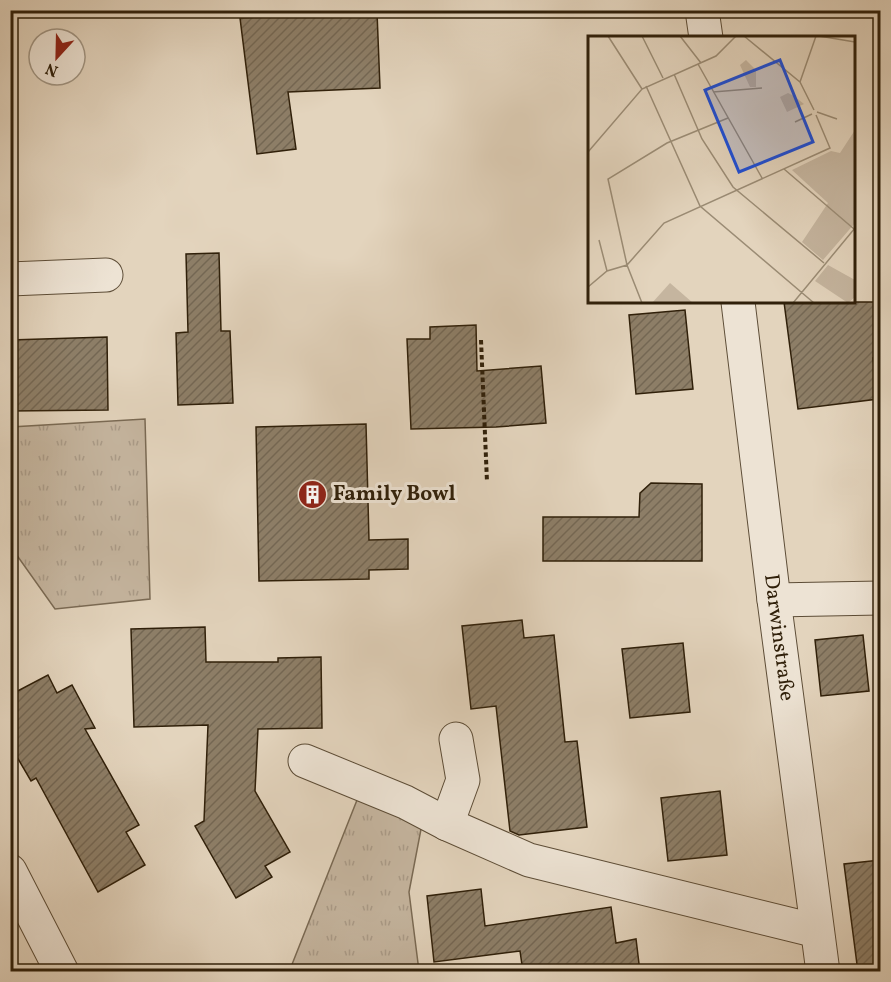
<svg xmlns="http://www.w3.org/2000/svg" width="891" height="982" viewBox="0 0 891 982" font-family="Vollkorn,serif">
  <defs>
    <pattern id="grass-tufts" width="24" height="20" patternUnits="userSpaceOnUse" patternTransform="scale(1.5)"><rect width="24" height="20" fill="#c5b59f"/><path d="M3 7l-1-3M5 7V3M7 7l1-3M15 17l-1-3M17 17v-4M19 17l1-3" fill="none" stroke="#aa9b88"/></pattern>
    <pattern id="building-hatch" width="6" height="6" patternUnits="userSpaceOnUse" patternTransform="scale(1.5)"><rect width="6" height="6" fill="#8d7e67"/><path d="M-1 1l2-2M0 6l6-6M5 7l2-2" fill="none" stroke="#746753"/></pattern>
  </defs>
  <rect width="100%" height="100%" fill="#e3d4bd"/>
  <filter id="stains"><feTurbulence type="fractalNoise" baseFrequency=".00333" numOctaves="4"/><feColorMatrix values="0 0 0 0 .2 0 0 0 0 .09 0 0 0 0 .02 0 0 0 .5 -.17"/></filter>
  <radialGradient id="worn" r=".72"><stop offset=".6" stop-color="#630" stop-opacity="0"/><stop offset="1" stop-color="#630" stop-opacity=".3"/></radialGradient>
  <g fill="url(#grass-tufts)" stroke="#7a6a54" stroke-width="1.5">
    <polygon points="145,419 150,599 55,609 11,547 11,427"/>
    <polygon points="359,795 422,824 409,892 419,971 289,972"/>
  </g>
  <g fill="url(#building-hatch)" stroke="#30200a" stroke-width="1.5">
    <polygon points="377,12 380,88 288,92 296,149 257,154 240,18"/>
    <polygon points="219,253 221,331 230,331 233,403 178,405 176,333 188,332 186,254"/>
    <polygon points="784,302 880,302 880,358 873,358 878,399 798,409"/>
    <polygon points="685,310 693,389 636,394 629,315"/>
    <polygon points="476,325 477,371 541,366 546,423 496,427 411,429 407,339 430,339 430,327"/>
    <polygon points="107,337 108,410 10,411 10,340"/>
    <polygon points="366,424 369,540 408,539 408,569 369,570 369,579 259,581 256,427"/>
    <polygon points="651,483 702,484 702,561 543,561 543,517 639,517 640,493"/>
    <polygon points="522,620 524,638 554,635 565,742 577,741 587,827 519,835 510,831 496,706 471,709 462,626"/>
    <polygon points="205,627 206,662 278,662 278,658 321,657 322,728 258,729 255,791 290,852 265,866 272,877 236,898 195,826 204,821 208,725 134,727 131,629"/>
    <polygon points="863,635 869,691 821,696 815,640"/>
    <polygon points="683,643 690,712 630,718 622,649"/>
    <polygon points="48,675 57,693 72,685 95,728 85,729 139,825 126,832 145,865 98,892 36,778 31,781 10,745 10,695"/>
    <polygon points="720,791 727,855 668,861 661,798"/>
    <polygon points="880,860 880,972 858,972 844,864"/>
    <polygon points="481,889 485,926 611,907 616,943 636,939 640,972 523,972 520,951 434,962 427,896"/>
  </g>
  <g fill="none" stroke-linecap="round" stroke-linejoin="round">
    <defs>
      <g id="street">
        <polyline points="702,10 706,38"/>
        <polyline points="10,279 106,275"/>
        <path id="s1" d="M738,302L774,600L823,972"/>
        <polyline points="774,600 880,598"/>
        <polyline points="305,761 405,802 447,824 529,860 817,931"/>
        <polyline points="447,824 463,780 456,739"/>
        <polyline points="10,871 62,972"/>
      </g>
    </defs>
    <use href="#street" stroke="#5d4d37" stroke-width="35"/>
    <polyline stroke="#30200a" stroke-width="4" stroke-dasharray="4.5 3" stroke-linecap="butt" points="481,340 487,482"/>
    <use href="#street" stroke="#ede3d4" stroke-width="33"/>
  </g>
  <defs>
    <symbol id="building-disc" viewBox="-11 -11 22 22"><circle r="9.5" fill="#8f2418" stroke="#ede3d4"/><path d="M-4-6H4V6H1V3H-1V6H-4ZM-2.5-4.3h1.7v1.8h-1.7ZM.8-4.3h1.7v1.8H.8ZM-2.5-1h1.7V.8h-1.7ZM.8-1h1.7V.8H.8Z" fill="#fff"/></symbol>
  </defs>
  <g fill-rule="evenodd">
    <use href="#building-disc" x="296" y="478" width="33" height="33"/>
  </g>
  <g text-anchor="middle" dominant-baseline="central" stroke-width="6" stroke-linejoin="round" paint-order="stroke">
    <g font-size="21" font-weight="bold" fill="#30200a" stroke="#ede3d4" text-anchor="start">
      <text x="333" y="494">Family Bowl</text>
    </g>
    <g font-size="21" fill="#30200a" stroke="#ede3d4">
      <text stroke="none"><textPath href="#s1" startOffset="338">Darwinstraße</textPath></text>
    </g>
  </g>
  <g transform="translate(588 36)">
    <rect width="267" height="267" fill="#e3d4bd"/>
    <path d="M158,24L168,34V51H162L152,29ZM200,57L206,60L216,68L199,76L192,61ZM267,94V187L235,224L214,206L240,167L204,134L243,115L252,117ZM240,229L267,244V261L260,267L227,245Z" fill="#c5b59f"/>
    <path d="M82,247L105,267H64Z" fill="#c5b59f"/>
    <path fill="none" stroke="#9b8c75" stroke-width="1.5" d="M20,0L54,53M54,0L75,42M92,0L113,27M156,0L212,46L228,0M231,0L267,6M110,28L174,142M86,38L114,103L145,151L236,227M212,46L226,74M58,50L112,170L226,267M125,56L174,52M229,76L249,83M207,86L224,78M0,116L54,53L128,20L148,0M196,133L266,193M11,204L19,235M0,251L19,235L39,229L76,187L242,112L228,79M54,267L39,229L20,143L79,107L140,82M205,267L267,192"/>
    <path fill="#1d4ed8" fill-opacity="0.15" stroke="#1d4ed8" stroke-width="3" d="M192,24L225,106L151,136L117,54Z"/>
    <rect width="267" height="267" fill="none" stroke="#30200a" stroke-width="3"/>
  </g>
  <rect width="891" height="982" fill="none" stroke="#e3d4bd" stroke-width="36"/>
  <rect x="12" y="12" width="867" height="958" fill="none" stroke="#30200a" stroke-width="3"/>
  <rect x="18" y="18" width="855" height="946" fill="none" stroke="#30200a" stroke-width="1.5"/>
  <g transform="translate(57 57) rotate(202)"><circle r="28" fill="#ede3d4" stroke="#a19583" stroke-width="1.5"/>
  <path d="M0-4.5L10 22L0 15L-10 22Z" fill="#8f2418"/>
  <text y="-9" font-size="16" font-weight="bold" text-anchor="middle" fill="#30200a">N</text>
  </g>
  <rect width="100%" height="100%" filter="url(#stains)"/>
  <rect width="100%" height="100%" fill="url(#worn)"/>
</svg>
